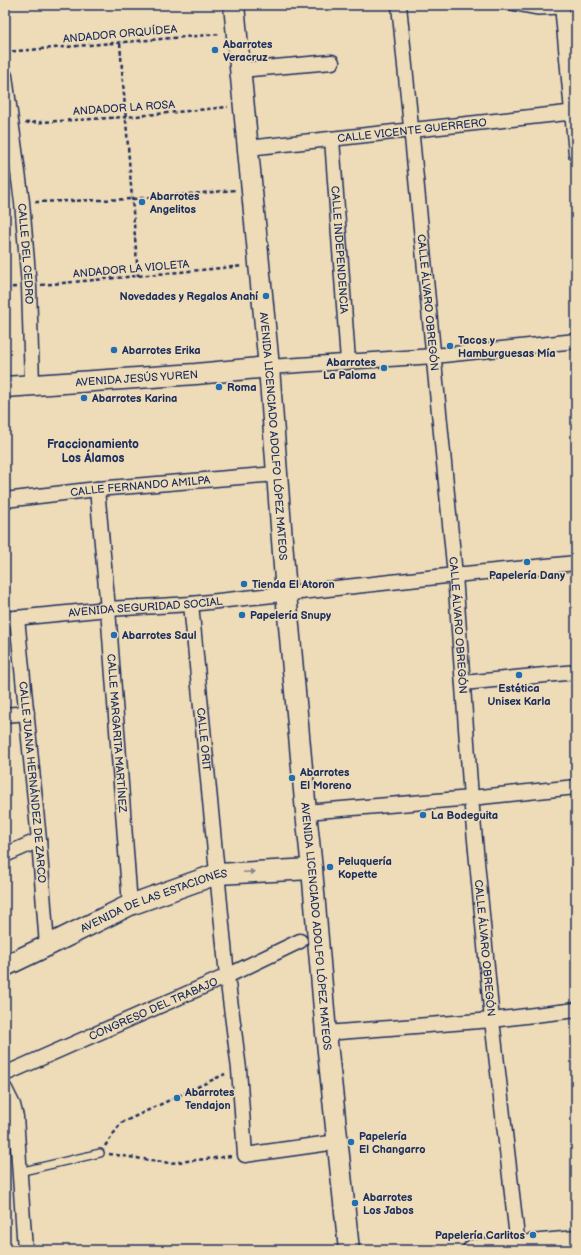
<svg xmlns="http://www.w3.org/2000/svg" width="581" height="1255" viewBox="0 0 581 1255" font-family="'Balsamiq Sans',sans-serif">
<style>
.lines{fill:none;stroke-linecap:round;stroke-linejoin:round}
.lane-casing{stroke:#1b2f5e;stroke-width:10}
.street-casing{stroke:#1b2f5e;stroke-width:17}
.secondary-casing{stroke:#1b2f5e;stroke-width:23}
.path{stroke:#1b2f5e;stroke-width:2.5;stroke-dasharray:4 3;stroke-linecap:butt}
.lane{stroke:#eedbb8;stroke-width:7}
.street{stroke:#eedbb8;stroke-width:14}
.secondary{stroke:#eedbb8;stroke-width:20}
.oneway{fill:#84858b}
.poi-dot{fill:#1f6fb2;stroke:#eedbb8;stroke-width:1.5}
.labels{text-anchor:middle;dominant-baseline:central;stroke-width:3.5;stroke-linejoin:round;paint-order:stroke}
.street-label{font-size:11px;fill:#1b2f5e;stroke:#eedbb8}
.poi-label{font-size:11px;font-weight:bold;fill:#1b2f5e;stroke:#eedbb8;text-anchor:start}
.neighbourhood-label{font-size:12px;font-weight:bold;fill:#1b2f5e;stroke:#eedbb8}
</style>
<rect width="100%" height="100%" fill="#eedbb8"/>
<filter id="ink" filterUnits="userSpaceOnUse"><feTurbulence type="fractalNoise" baseFrequency=".025" numOctaves="2"/><feDisplacementMap in="SourceGraphic" scale="8" xChannelSelector="R" yChannelSelector="G"/><feConvolveMatrix kernelMatrix="1 2 1 2 8 2 1 2 1" color-interpolation-filters="sRGB"/></filter>
<g filter="url(#ink)">
<g class="lines">
<g class="lane-casing">
<g id="lane">
<path d="M506,5L538,11L563,10"/>
<path d="M19,1172L100,1153"/>
</g>
</g>
<g class="street-casing">
<g id="street">
<path id="s1" d="M399,5L455,575L471,798L492,1020L518,1246"/>
<path d="M562,5L576,154"/>
<path d="M240,70L332,62"/>
<path id="s2" d="M5,76L22,202L29,286L32,384"/>
<path id="s3" d="M332,139L348,361"/>
<path id="s4" d="M248,148L576,112"/>
<path d="M269,367L434,356L576,341"/>
<path id="s5" d="M97,489L108,609L130,905"/>
<path id="s6" d="M5,500L97,489L276,474"/>
<path id="s7" d="M191,604L227,976L239,1069L245,1155L337,1142"/>
<path id="s8" d="M17,618L39,840L47,946"/>
<path id="s9" d="M5,619L108,609L191,604L455,575L576,563"/>
<path d="M463,683L576,672"/>
<path d="M5,715L27,713"/>
<path d="M306,812L471,798L576,787"/>
<path d="M5,855L39,840"/>
<path d="M326,1033L492,1020L576,1010"/>
<path id="s10" d="M5,1074L227,976L300,941"/>
<path d="M5,1089L13,1105L16,1117L25,1250"/>
</g>
</g>
<g class="secondary-casing">
<g id="secondary">
<path id="s11" d="M234,5L269,367L286,593L306,812L312,869L326,1033L349,1250"/>
<path id="s12" d="M5,387L196,374L269,367"/>
<path id="s13" d="M5,966L47,946L130,905L217,874L312,869"/>
<path d="M473,1250L576,1241"/>
</g>
</g>
<g class="path">
<path d="M120,43L138,276"/>
<path d="M5,52L220,34"/>
<path d="M25,123L126,117L228,107"/>
<path d="M35,202L132,199L236,190"/>
<path d="M41,285L243,266"/>
<path d="M5,288L16,287"/>
<path d="M105,1146L121,1123L225,1074"/>
<path d="M109,1154L170,1163L232,1156"/>
</g>
<use href="#lane" class="lane"/>
<use href="#street" class="street"/>
<use href="#secondary" class="secondary"/>
</g>
<defs><path id="oneway-solid" d="M-6-.8H1V-3.2L6.5 0L1 3.2V.8H-6Z"/></defs>
<use class="oneway" href="#oneway-solid" transform="translate(249 872) rotate(-3)"/>
</g>
<g class="poi-dot">
<circle cx="215" cy="50" r="4"/>
<circle cx="142" cy="202" r="4"/>
<circle cx="266" cy="296" r="4"/>
<circle cx="450" cy="346" r="4"/>
<circle cx="114" cy="350" r="4"/>
<circle cx="384" cy="368" r="4"/>
<circle cx="219" cy="387" r="4"/>
<circle cx="84" cy="398" r="4"/>
<circle cx="527" cy="562" r="4"/>
<circle cx="244" cy="584" r="4"/>
<circle cx="242" cy="615" r="4"/>
<circle cx="114" cy="635" r="4"/>
<circle cx="519" cy="675" r="4"/>
<circle cx="292" cy="778" r="4"/>
<circle cx="423" cy="815" r="4"/>
<circle cx="330" cy="867" r="4"/>
<circle cx="177" cy="1098" r="4"/>
<circle cx="351" cy="1142" r="4"/>
<circle cx="355" cy="1203" r="4"/>
<circle cx="533" cy="1235" r="4"/>
</g>
<g class="labels">
<g class="street-label">
<text transform="translate(120 34) rotate(-5)">ANDADOR ORQUÍDEA</text>
<text transform="translate(124 108) rotate(-4)">ANDADOR LA ROSA</text>
<text stroke="none"><textPath href="#s4" startOffset="165">CALLE VICENTE GUERRERO</textPath></text>
<text stroke="none"><textPath href="#s3" startOffset="111">CALLE INDEPENDENCIA</textPath></text>
<text stroke="none"><textPath href="#s2" startOffset="179">CALLE DEL CEDRO</textPath></text>
<text transform="translate(131 269) rotate(-5)">ANDADOR LA VIOLETA</text>
<text stroke="none"><textPath href="#s1" startOffset="299">CALLE ÁLVARO OBREGÓN</textPath></text>
<text stroke="none"><textPath href="#s12" startOffset="132">AVENIDA JESÚS YUREN</textPath></text>
<text stroke="none"><textPath href="#s11" startOffset="433">AVENIDA LICENCIADO ADOLFO LÓPEZ MATEOS</textPath></text>
<text stroke="none"><textPath href="#s6" startOffset="136">CALLE FERNANDO AMILPA</textPath></text>
<text stroke="none"><textPath href="#s9" startOffset="141">AVENIDA SEGURIDAD SOCIAL</textPath></text>
<text stroke="none"><textPath href="#s1" startOffset="623">CALLE ÁLVARO OBREGÓN</textPath></text>
<text stroke="none"><textPath href="#s5" startOffset="245">CALLE MARGARITA MARTÍNEZ</textPath></text>
<text stroke="none"><textPath href="#s7" startOffset="136">CALLE ORIT</textPath></text>
<text stroke="none"><textPath href="#s8" startOffset="165">CALLE JUANA HERNÁNDEZ DE ZARCO</textPath></text>
<text stroke="none"><textPath href="#s13" startOffset="163">AVENIDA DE LAS ESTACIONES</textPath></text>
<text stroke="none"><textPath href="#s11" startOffset="925">AVENIDA LICENCIADO ADOLFO LÓPEZ MATEOS</textPath></text>
<text stroke="none"><textPath href="#s1" startOffset="947">CALLE ÁLVARO OBREGÓN</textPath></text>
<text stroke="none"><textPath href="#s10" startOffset="162">CONGRESO DEL TRABAJO</textPath></text>
</g>
<g class="poi-label">
<text x="223" y="44">Abarrotes<tspan x="223" dy="13">Veracruz</tspan></text>
<text x="150" y="196">Abarrotes<tspan x="150" dy="13">Angelitos</tspan></text>
<text x="258" y="296" text-anchor="end">Novedades y Regalos Anahí</text>
<text x="458" y="340">Tacos y<tspan x="458" dy="13">Hamburguesas Mía</tspan></text>
<text x="122" y="350">Abarrotes Erika</text>
<text x="376" y="362" text-anchor="end">Abarrotes<tspan x="376" dy="13">La Paloma</tspan></text>
<text x="227" y="387">Roma</text>
<text x="92" y="398">Abarrotes Karina</text>
<text x="527" y="575" text-anchor="middle">Papelería Dany</text>
<text x="252" y="584">Tienda El Atoron</text>
<text x="250" y="615">Papelería Snupy</text>
<text x="122" y="635">Abarrotes Saul</text>
<text x="519" y="688" text-anchor="middle">Estética<tspan x="519" dy="13">Unisex Karla</tspan></text>
<text x="300" y="772">Abarrotes<tspan x="300" dy="13">El Moreno</tspan></text>
<text x="431" y="815">La Bodeguita</text>
<text x="338" y="861">Peluquería<tspan x="338" dy="13">Kopette</tspan></text>
<text x="185" y="1092">Abarrotes<tspan x="185" dy="13">Tendajon</tspan></text>
<text x="359" y="1136">Papelería<tspan x="359" dy="13">El Changarro</tspan></text>
<text x="363" y="1197">Abarrotes<tspan x="363" dy="13">Los Jabos</tspan></text>
<text x="525" y="1235" text-anchor="end">Papelería Carlitos</text>
</g>
<g class="neighbourhood-label">
<text x="93" y="444">Fraccionamiento<tspan x="93" dy="14">Los Álamos</tspan></text>
</g>
</g>
<rect width="581" height="1255" fill="none" stroke="#eedbb8" stroke-width="20"/>
<rect x="10" y="10" width="561" height="1235" fill="none" stroke="#1b2f5e" stroke-width="1.5" filter="url(#ink)"/>
</svg>
